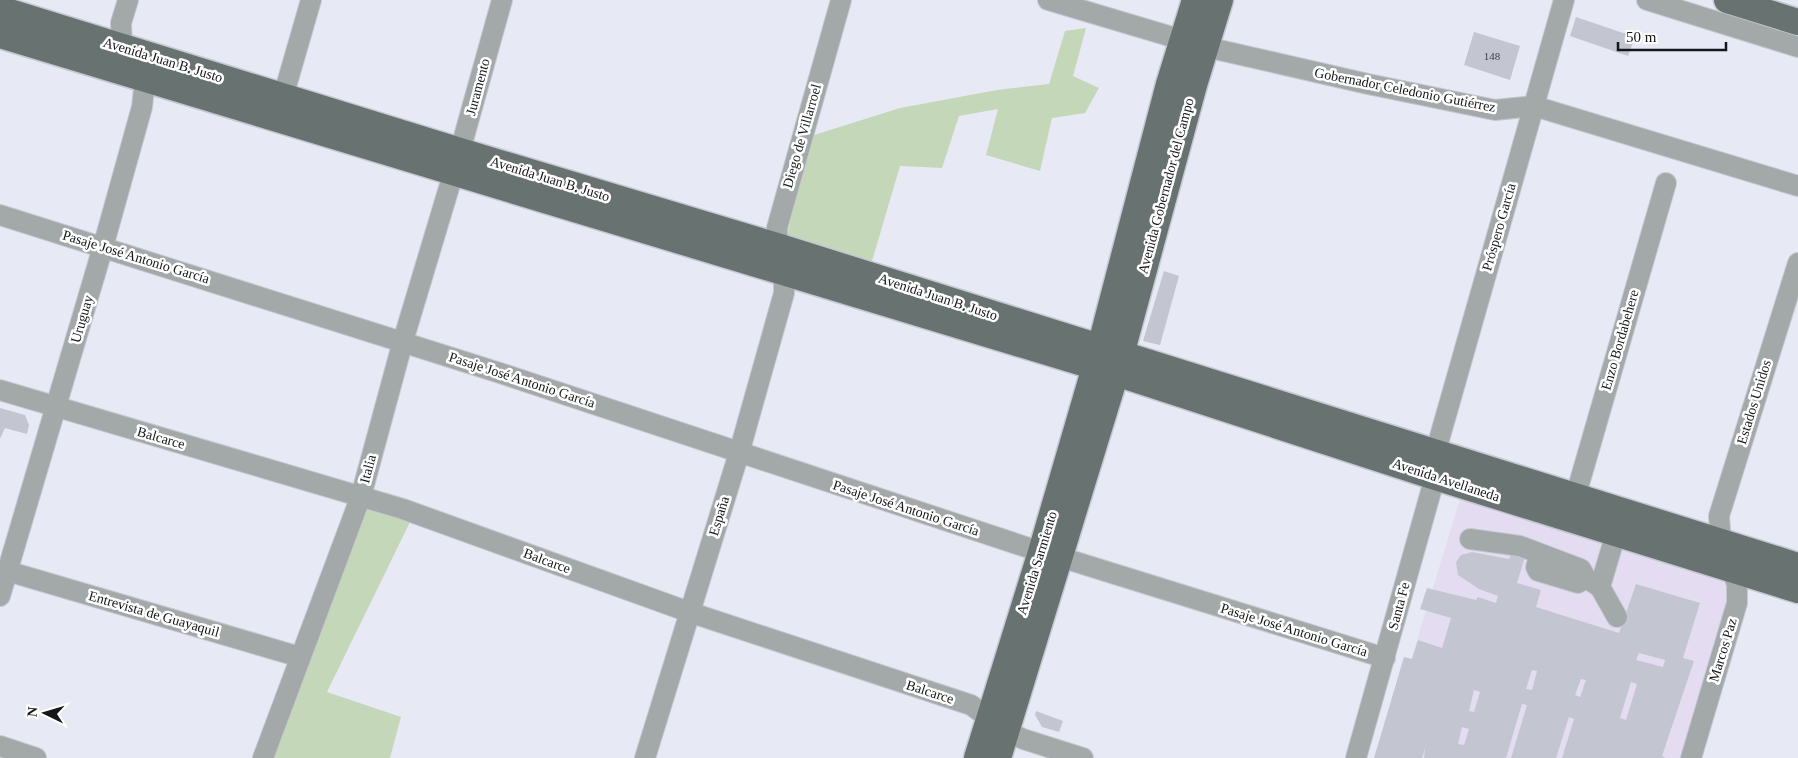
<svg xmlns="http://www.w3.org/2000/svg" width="1798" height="758" viewBox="0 0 1798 758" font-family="Georgia,serif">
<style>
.medical{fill:#e4ddf2}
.green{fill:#c4d8b9}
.building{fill:#c3c6d0;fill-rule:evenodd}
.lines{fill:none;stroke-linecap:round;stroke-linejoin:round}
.minor-casing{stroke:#c5c8d1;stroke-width:22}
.major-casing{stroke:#c5c8d1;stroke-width:29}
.minor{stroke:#a3a9a8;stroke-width:20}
.major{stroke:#687271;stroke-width:26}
.labels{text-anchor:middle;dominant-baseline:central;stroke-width:5;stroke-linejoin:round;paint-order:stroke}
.number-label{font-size:11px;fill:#404247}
.street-label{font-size:14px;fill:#151619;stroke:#fff}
</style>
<rect width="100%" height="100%" fill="#e7eaf4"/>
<path class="medical" d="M1460,499L1733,583L1680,758H1381Z"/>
<g class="green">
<path d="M1086,28L1073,76L1099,88L1085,113L1052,118L1040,171L986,155L998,109L959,116L942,168L900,166L870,268L785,243L811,136L900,108L997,90L1049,84L1065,31Z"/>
<path d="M367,505L410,522L327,692L401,717L390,758H265Z"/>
</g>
<g class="building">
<path d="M1576,17L1635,37L1628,56L1570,36Z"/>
<path d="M1474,32L1520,46L1510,80L1464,65Z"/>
<path d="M1164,271L1179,276L1160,345L1143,341Z"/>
<path d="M0,408L25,415L29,425L27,434L5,428L0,439Z"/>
<path d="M1513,549L1526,553L1517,583L1541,590L1536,607L1619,633L1636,584L1700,603L1683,658L1694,661L1662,756L1666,758H1562L1574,719L1569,717L1556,758H1511L1527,705L1522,704L1506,758H1424L1425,748L1422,758H1374L1404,657L1412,659L1418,640L1442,648L1451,618L1420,609L1427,588L1476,600L1478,597L1496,603L1498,596L1479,589L1458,575L1456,562L1461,555L1472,552L1509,559ZM1639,653L1665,660L1663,667L1636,660ZM1532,670L1537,671L1532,690L1526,689ZM1581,679L1586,680L1580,697L1575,695ZM1631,682L1637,684L1626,720L1620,718ZM1474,690L1480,692L1474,712L1469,711ZM1462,727L1469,729L1464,745L1458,744Z"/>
<path d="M1036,711L1063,721L1059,732L1042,727L1035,715Z"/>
</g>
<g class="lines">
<g class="minor-casing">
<g id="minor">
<path d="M1048,0L1206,47L1368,84L1495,110L1534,106L1798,186"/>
<path d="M1647,0L1798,47"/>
<path d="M283,97L311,0"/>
<path d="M0,215L500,373L1041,552"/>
<path d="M0,390L403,509L689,612L971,705L1006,731L1023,739L1083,758"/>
<path d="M1575,498L1666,183"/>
<path d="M1616,533L1600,587L1617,617"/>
<path d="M1470,539L1520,546L1581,569L1586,578L1600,587"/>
<path d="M1540,555L1536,567L1538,571L1578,583L1586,578"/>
<path d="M1060,557L1385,658"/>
<path d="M7,571L300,657"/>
<path d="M0,596L103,247L142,107L145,79L122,47L121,23L128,0"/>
<path d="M0,746L36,758"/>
<path d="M263,758L361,496L403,341L460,151L502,0"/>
<path d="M645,758L739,453L784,293C785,268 777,252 777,228L841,0"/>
<path d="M1356,758L1435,477V454L1564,0"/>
<path d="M1691,758L1737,603V584L1721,542L1719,516L1798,263"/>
</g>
</g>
<g class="major-casing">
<g id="major">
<path d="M1727,0L1798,22"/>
<path d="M0,9L460,151L777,246L1798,566"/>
<path d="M0,35L1116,373L1435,477L1798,590"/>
<path d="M977,758L1041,552L1095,367L1169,84L1195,0"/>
<path d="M998,758L1116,373L1194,85L1220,0"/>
</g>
</g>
<use href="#minor" class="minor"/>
<use href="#major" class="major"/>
</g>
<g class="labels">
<g class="number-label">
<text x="1492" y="56">148</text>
</g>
<g class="street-label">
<text transform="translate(163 60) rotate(17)">Avenida Juan B. Justo</text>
<text transform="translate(478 87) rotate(-75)">Juramento</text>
<text transform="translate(1405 90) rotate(11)">Gobernador Celedonio Gutiérrez</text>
<text transform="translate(802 136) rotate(-74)">Diego de Villarroel</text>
<text transform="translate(550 179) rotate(17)">Avenida Juan B. Justo</text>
<text transform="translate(1166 186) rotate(-75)">Avenida Gobernador del Campo</text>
<text transform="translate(1499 227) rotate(-74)">Próspero García</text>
<text transform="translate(136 257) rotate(17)">Pasaje José Antonio García</text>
<text transform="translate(938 297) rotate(18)">Avenida Juan B. Justo</text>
<text transform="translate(82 319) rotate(-74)">Uruguay</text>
<text transform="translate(1620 340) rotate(-74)">Enzo Bordabehere</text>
<text transform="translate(522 380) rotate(18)">Pasaje José Antonio García</text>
<text transform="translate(1754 402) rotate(-73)">Estados Unidos</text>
<text transform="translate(161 438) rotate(16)">Balcarce</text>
<text transform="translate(368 469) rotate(-75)">Italia</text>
<text transform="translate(1446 480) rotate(18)">Avenida Avellaneda</text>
<text transform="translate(906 508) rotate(18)">Pasaje José Antonio García</text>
<text transform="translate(719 516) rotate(-73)">España</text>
<text transform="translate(547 561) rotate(20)">Balcarce</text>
<text transform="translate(1037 563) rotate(-73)">Avenida Sarmiento</text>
<text transform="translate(1399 606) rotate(-75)">Santa Fe</text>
<text transform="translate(154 614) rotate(16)">Entrevista de Guayaquil</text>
<text transform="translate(1294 630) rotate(17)">Pasaje José Antonio García</text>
<text transform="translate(1723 650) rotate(-73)">Marcos Paz</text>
<text transform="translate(930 692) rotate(18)">Balcarce</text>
</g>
</g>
<g transform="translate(45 713) rotate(275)" stroke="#ffffff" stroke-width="4" paint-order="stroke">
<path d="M0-4L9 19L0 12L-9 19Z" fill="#151619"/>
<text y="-8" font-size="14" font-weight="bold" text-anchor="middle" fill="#151619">N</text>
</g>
<path d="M1618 42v8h108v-8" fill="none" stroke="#151619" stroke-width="2.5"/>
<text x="1626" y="42" font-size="15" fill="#151619" stroke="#ffffff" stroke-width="4" paint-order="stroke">50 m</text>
</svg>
